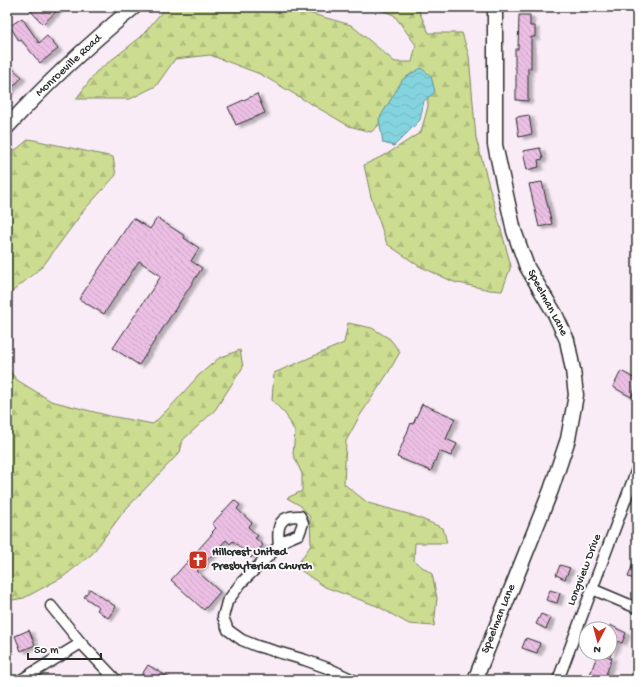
<svg xmlns="http://www.w3.org/2000/svg" width="644" height="687" viewBox="0 0 644 687" font-family="'Gochi Hand',sans-serif">
<style>
.forest{fill:url(#forest-firs);stroke:#7c845e}
.water{fill:url(#water-waves);stroke:#609097}
.building{fill:url(#building-back-hatch);stroke:#2b2b2b;filter:url(#shadow)}
.lines{fill:none;stroke-linecap:round;stroke-linejoin:round}
.street-casing{stroke:#2b2b2b;stroke-width:13}
.secondary-casing{stroke:#2b2b2b;stroke-width:17}
.street{stroke:#fff;stroke-width:10}
.secondary{stroke:#fff;stroke-width:14}
.labels{text-anchor:middle;dominant-baseline:central;stroke-width:3.5;stroke-linejoin:round;paint-order:stroke}
.street-label{font-size:12px;fill:#2b2b2b;stroke:#fff}
.poi-label{font-size:12px;font-weight:bold;fill:#2b2b2b;stroke:#fff;text-anchor:start}
</style>
<defs>
<pattern id="forest-firs" width="22" height="20" patternUnits="userSpaceOnUse"><rect width="22" height="20" fill="#ccdd91"/><path d="M5 1l3.5 6h-7zM16 11l3.5 6h-7z" fill="#afbe7d"/></pattern>
<pattern id="water-waves" width="16" height="10" patternUnits="userSpaceOnUse"><rect width="16" height="10" fill="#84d4df"/><path d="M0 5q4-4 8 0t8 0" fill="none" stroke="#72b6c0"/></pattern>
<pattern id="building-back-hatch" width="6" height="6" patternUnits="userSpaceOnUse"><rect width="6" height="6" fill="#ecbfe4"/><path d="M-1 5l2 2M0 0l6 6M5-1l2 2" fill="none" stroke="#cba4c4"/></pattern>
<filter id="shadow"><feDropShadow dx="4.5" dy="2.5" stdDeviation="1" flood-color="#0004"/></filter>
</defs>
<rect width="100%" height="100%" fill="#f9ecf7"/>
<filter id="ink" filterUnits="userSpaceOnUse"><feTurbulence type="fractalNoise" baseFrequency=".025" numOctaves="2"/><feDisplacementMap in="SourceGraphic" scale="8" xChannelSelector="R" yChannelSelector="G"/><feConvolveMatrix kernelMatrix="1 2 1 2 8 2 1 2 1" color-interpolation-filters="sRGB"/></filter>
<g filter="url(#ink)">
<g class="forest">
<path d="M166,7H277L302,11L351,25L395,62H412L416,45L394,15L373,7H417L429,33H462L469,56L476,138L511,266L502,291L490,290L454,282L419,266L387,244L371,197L364,165L387,154L421,132L428,106L427,86L402,105L371,132L349,126L260,74L210,55L175,59L156,86L130,99H76L96,72L141,37Z"/>
<path d="M29,139L113,157L116,175L85,209L43,266L7,296V157Z"/>
<path d="M348,323L372,328L390,339L400,352L388,373L359,417L346,441L344,484L368,503L412,515L443,528L447,543H415L414,561L432,574L437,598L434,626L409,624L377,606L325,587L296,567L311,545L310,517L301,506L287,498L302,491V474L293,454L295,432L286,415L272,400L274,373L344,343Z"/>
<path d="M240,350L243,367L215,410L183,440L180,452L124,511L92,554L63,577L24,598L7,601V368L17,380L51,401L110,416L153,424L174,403L199,375L219,358Z"/>
</g>
<path class="water" d="M421,68L431,76L435,92L424,101L420,120L394,146L383,143L379,119L403,79Z"/>
<g class="building">
<path d="M27,7H61L43,24Z"/>
<path d="M519,15H530V26H535V37H531V68H528V101L516,100V68H515V49H518Z"/>
<path d="M22,18L39,43L47,36L58,49L40,63L21,40L19,41L10,26Z"/>
<path d="M7,64L22,77L7,94Z"/>
<path d="M257,94L265,113L236,125L228,107Z"/>
<path d="M529,115L532,134L519,137L516,117Z"/>
<path d="M540,148L543,159L538,160L539,167L527,170L523,151Z"/>
<path d="M542,182L552,224L539,227L529,184Z"/>
<path d="M133,218L150,229L157,218L185,236L184,238L199,248L191,261L202,268L139,365L113,348L161,276L139,261L104,314L79,299Z"/>
<path d="M621,371L637,380V385L631,397L613,387Z"/>
<path d="M422,404L455,418L446,439L457,444L451,456L439,451L431,471L397,457L411,423L413,424Z"/>
<path d="M234,500L240,505L237,509L252,523L248,527L258,536L255,538L263,545L251,558L233,541L230,544L226,540L197,571L220,592L204,610L171,580L213,533L212,532L216,528L212,524Z"/>
<path d="M636,556H637V580L628,577Z"/>
<path d="M560,565L570,568L565,579L556,575Z"/>
<path d="M90,589L116,607L108,618L97,610L99,607L84,597Z"/>
<path d="M550,590L560,593L557,603L546,600Z"/>
<path d="M541,614L551,618L546,629L536,624Z"/>
<path d="M610,625L626,633L622,643L618,641L610,656Z"/>
<path d="M29,630L35,645L21,651L15,636Z"/>
<path d="M526,638L540,643L537,653L522,648Z"/>
<path d="M598,653L612,658L604,680H588Z"/>
<path d="M148,665L173,680H147L141,676Z"/>
</g>
<g class="lines">
<g class="street-casing">
<g id="street">
<path d="M279,546C277,529 277,515 300,516L303,523L299,534L285,540L241,583L227,602L223,617L228,630L242,640L257,646L305,660L330,669L353,680"/>
<path d="M592,589L637,608"/>
<path d="M51,606L81,643L116,680"/>
<path d="M21,680L81,643"/>
<path d="M558,680L637,469"/>
</g>
</g>
<g class="secondary-casing">
<g id="secondary">
<path d="M7,127C46,84 89,44 134,7"/>
<path d="M475,680L551,490L568,439L576,395L573,370L567,340L555,314L527,267L514,231L495,145V7"/>
</g>
</g>
<use href="#street" class="street"/>
<use href="#secondary" class="secondary"/>
</g>
</g>
<defs>
<g id="church-square" transform="scale(1)"><rect x="-9" y="-9" width="18" height="18" rx="4" fill="#c8321e" stroke="#fff"/><path d="M-1.2-6h2.4v3.5h3.3v2.4h-3.3V6h-2.4V-.1h-3.3v-2.4h3.3Z" fill="#fff"/></g>
</defs>
<g fill-rule="evenodd">
<use href="#church-square" x="198" y="560"/>
</g>
<g class="labels">
<g class="street-label">
<text transform="translate(69 66) rotate(-43)">Monroeville Road</text>
<text transform="translate(547 303) rotate(62)">Speelman Lane</text>
<text transform="translate(585 570) rotate(-69)">Longview Drive</text>
<text transform="translate(499 619) rotate(-68)">Speelman Lane</text>
</g>
<g class="poi-label">
<text x="212" y="553">Hillcrest United<tspan x="212" dy="14">Presbyterian Church</tspan></text>
</g>
</g>
<rect width="644" height="687" fill="none" stroke="#fff" stroke-width="24"/>
<rect x="12" y="12" width="620" height="663" fill="none" stroke="#2b2b2b" stroke-width="1.5" filter="url(#ink)"/>
<g transform="translate(598 641) rotate(186)"><circle r="19" fill="#ffffff" stroke="#aaaaaa"/>
<path d="M0-3L7 15L0 10L-7 15Z" fill="#c8321e"/>
<text y="-6" font-size="11" font-weight="bold" text-anchor="middle" fill="#2b2b2b">N</text>
</g>
<path d="M28 653v6h73v-6" fill="none" stroke="#2b2b2b" stroke-width="2"/>
<text x="34" y="653" font-size="12" fill="#2b2b2b" stroke="#ffffff" stroke-width="3" paint-order="stroke">50 m</text>
</svg>
